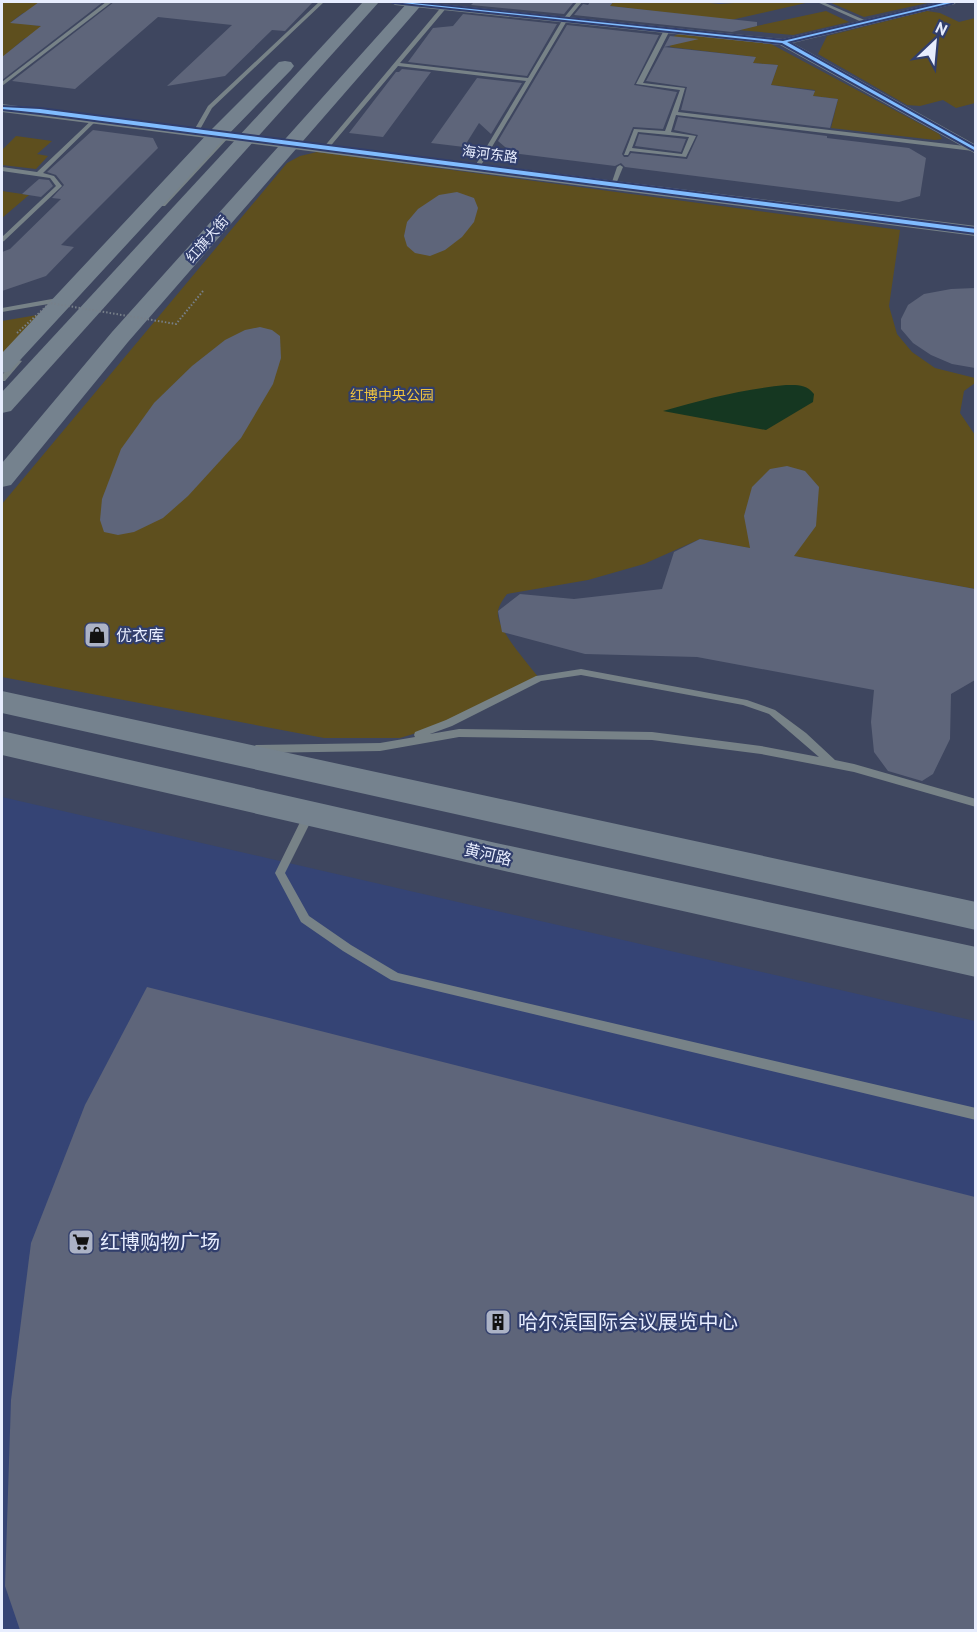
<svg xmlns="http://www.w3.org/2000/svg" width="977" height="1632" viewBox="0 0 977 1632" font-family="'PT Sans','Noto Sans SC',sans-serif">
<style>
.built{fill:#354475}
.green{fill:#5e4f1e}
.water{fill:#153721}
.building{fill:#5e657a}
.lines{fill:none;stroke-linecap:round;stroke-linejoin:round}
.service{fill:#778287;fill-rule:evenodd}
.minor{fill:#778287;fill-rule:evenodd}
.tertiary{fill:#778287;fill-rule:evenodd}
.primary{fill:#75828e;fill-rule:evenodd}
.path-bridge{stroke:#78808a;stroke-width:2;stroke-dasharray:1.5 2;stroke-linecap:butt}
.cycleway-casing{stroke:#313e6c;stroke-width:4}
.cycleway{fill:#80bcff;fill-rule:evenodd}
.labels{text-anchor:middle;dominant-baseline:central;stroke-width:4.5;stroke-linejoin:round;paint-order:stroke}
.far-street-label{font-size:14px;fill:#e7edfe;stroke:#313e6c}
.far-park-label{font-size:14px;fill:#edc23f;stroke:#313e6c}
.poi-label{font-size:16px;fill:#e7edfe;stroke:#313e6c;text-anchor:start}
.street-label{font-size:16px;fill:#e7edfe;stroke:#313e6c}
.near-poi-label{font-size:20px;fill:#e7edfe;stroke:#313e6c;text-anchor:start}
</style>
<rect width="100%" height="100%" fill="#3e465f"/>
<path class="built" d="M2,797L975,1021V1630H2Z"/>
<g class="green">
<path d="M2,2L96,3L74,19L23,13L11,22L62,29L49,41L25,38L11,50L34,53L15,66L2,64Z"/>
<path d="M613,2H699L720,4L748,2H810L731,20L610,6Z"/>
<path d="M829,2H932L864,17Z"/>
<path d="M826,11L849,22L793,35L738,30Z"/>
<path d="M927,11L940,13L959,22L975,18V103L956,108L943,100L920,106L907,105L818,54L827,36Z"/>
<path d="M679,34L771,44L939,134L942,139L935,140L831,128L838,99L813,96L815,90L771,85L778,65L753,63L755,57L670,47L674,36Z"/>
<path d="M16,136L52,141L37,154L48,156L36,169L2,165V150Z"/>
<path d="M317,152L900,230L889,306L897,334L912,352L935,368L975,378V383L964,391L960,413L975,435V589L700,539L644,564L588,580L507,594C504,598 499,605 498,611C495,628 528,663 539,678L449,723L400,738H324L2,677V504L287,163L300,156Z"/>
<path d="M2,191L29,195L2,218Z"/>
<path d="M55,312L2,367V321Z"/>
</g>
<path class="water" d="M786,385C798,385 806,384 814,394L813,402L766,430L663,411C704,399 744,389 786,385Z"/>
<g class="building">
<path d="M39,2H103L2,80V57L41,26L10,23Z"/>
<path d="M114,2H313L285,31L272,30L225,76L167,86L232,25L158,17L75,89L12,81Z"/>
<path d="M474,2H555L573,3L564,14L471,5Z"/>
<path d="M590,2H613L610,6L757,22V26L732,32L574,15L583,4L588,5Z"/>
<path d="M463,14L557,24L527,76L408,62L433,28L453,26Z"/>
<path d="M567,25L659,35L634,85L677,92L663,129L633,127L622,154L624,157H628L631,153L687,159L698,135L674,130L678,117L827,136V138L909,148L926,158L920,196L899,202L625,167L621,163L615,166L512,153L498,141Z"/>
<path d="M670,36L699,39L664,47L756,57L753,63L778,65L771,85L815,91L813,96L838,99L830,128L681,110L687,87L646,81Z"/>
<path d="M402,69L431,72L383,137L349,133L396,72H399Z"/>
<path d="M477,78L522,83L491,134L479,123L464,147L431,143Z"/>
<path d="M93,130L153,138L158,148L61,245L74,247L46,276L2,291V252L10,249L61,199L52,198L64,185L56,175L47,172Z"/>
<path d="M639,134L686,139L681,152L635,146Z"/>
<path d="M39,179L49,180L53,186L41,197L22,194Z"/>
<path d="M457,192L474,198L478,208L474,222L462,237L445,250L430,256L415,253L407,246L404,236L407,222L418,209L439,195Z"/>
<path d="M975,288V368L952,364L931,355L913,343L901,329V319L908,305L924,294L951,289Z"/>
<path d="M260,327L272,330L280,336L281,358L273,384L241,438L188,496L163,518L134,532L118,535L104,532L100,520L102,499L121,449L154,403L192,366L225,340L245,330Z"/>
<path d="M787,466L805,471L819,487L816,526L794,556L975,589V680L951,694L950,739L933,774L922,781L888,771L874,752L871,722L874,690L697,657L585,654L502,632L498,611L520,594L574,599L662,589L674,552L700,539L750,548L744,516L752,487L770,469Z"/>
<path d="M147,987L975,1197V1630H20L5,1586L11,1400L31,1243L85,1105Z"/>
</g>
<g class="lines">
<g class="service">
<path d="M106,2H112L2,86V82Z"/>
<path d="M319,2H324L212,108L198,133H194L193,132L208,106Z"/>
<path d="M577,2H582L568,19L480,167L475,166L526,81L398,66L328,149L323,148L443,5L448,6L400,63L528,78L563,19Z"/>
<path d="M817,2H823L869,22L864,23Z"/>
<path d="M667,28L670,30L643,83L685,88L678,112L973,147L976,150L973,151L676,115L671,132L696,136L686,157L630,151L628,155H624L634,129L665,131L680,90L636,84L664,30ZM638,132L689,137L682,154L632,148Z"/>
<path d="M96,116L99,118L98,119L43,173L54,176L62,186L61,187L4,241L2,242V237L56,186L50,178L2,171V167L37,172Z"/>
<path d="M225,135L230,136L165,206H161V204Z"/>
<path d="M620,165L623,167L616,184L611,185L617,167Z"/>
<path d="M63,297L67,299L66,301L2,312V308Z"/>
<path d="M15,359L22,361L5,381H2V375Z"/>
<path d="M581,669L747,700L775,710L806,733L835,760L854,764L976,799V807L854,772L761,754L652,740L459,737L380,751L256,753L251,749L256,745L380,743L415,737L414,735L415,732L446,720L536,676ZM581,675L743,705L769,714L819,757L761,746L652,732L459,729L430,734L452,726L541,681Z"/>
<path d="M310,809L314,810L315,813L285,873L309,916L351,945L398,973L976,1108V1120L391,980L343,951L301,922L275,873L306,810Z"/>
</g>
<path class="minor" d="M390,2H420L783,39L940,2H956L955,4L793,43L976,145V154L780,45L395,5Z"/>
<path class="tertiary" d="M2,104L976,226V236L2,112Z"/>
<g class="primary">
<path d="M363,2H379L11,411L2,413V392Z"/>
<path d="M408,2H424L128,342L11,485L2,487V463L112,332Z"/>
<path d="M285,61L291,62L294,66L291,70L223,140L10,371L2,373V353L209,132L279,62Z"/>
<path d="M2,691L976,902V930L2,713Z"/>
<path d="M2,731L496,843L976,947V977L496,869L2,755Z"/>
</g>
<path class="path-bridge" d="M17,333L50,303L176,324L203,291"/>
<g class="cycleway-casing">
<g id="cycleway">
<path d="M393,2H403L783,41L948,2H953L951,3L787,42L976,148V151L782,43Z"/>
<path d="M2,107L40,109L976,229V233L40,113L2,109Z"/>
</g>
</g>
<use href="#cycleway" class="cycleway"/>
</g>
<defs>
<g id="shop-square" transform="scale(1.35)"><rect x="-9" y="-9" width="18" height="18" rx="4" fill="#acb3c6" stroke="#313e6c"/><path d="M-5-2.5h2.3a2.7 3.5 0 0 1 5.4 0H5L5.5 6h-11ZM-1.5-2.5h3a1.5 2.3 0 0 0-3 0Z" fill="#111"/></g>
<g id="supermarket-square" transform="scale(1.35)"><rect x="-9" y="-9" width="18" height="18" rx="4" fill="#acb3c6" stroke="#313e6c"/><path d="M-6-5.5h2.5l.6 2H6L4.5 2H-2.5L-4.4-4H-6ZM-1.5 3.2a1.3 1.3 0 1 0 .1 0ZM3 3.2a1.3 1.3 0 1 0 .1 0Z" fill="#111"/></g>
<g id="building-square" transform="scale(1.35)"><rect x="-9" y="-9" width="18" height="18" rx="4" fill="#acb3c6" stroke="#313e6c"/><path d="M-4-6H4V6H1V3H-1V6H-4ZM-2.5-4.3h1.7v1.8h-1.7ZM.8-4.3h1.7v1.8H.8ZM-2.5-1h1.7V.8h-1.7ZM.8-1h1.7V.8H.8Z" fill="#111"/></g>
</defs>
<g fill-rule="evenodd">
<use href="#shop-square" x="97" y="635"/>
<use href="#supermarket-square" x="81" y="1242"/>
<use href="#building-square" x="498" y="1322"/>
</g>
<g class="labels">
<g class="far-street-label">
<text transform="translate(490 154) rotate(7)">海河东路</text>
<text transform="translate(207 239) rotate(-49)">红旗大街</text>
</g>
<g class="far-park-label">
<text x="392" y="395">红博中央公园</text>
</g>
<g class="poi-label">
<text x="116" y="635">优衣库</text>
</g>
<g class="street-label">
<text transform="translate(488 854) rotate(13)">黄河路</text>
</g>
<g class="near-poi-label">
<text x="100" y="1242">红博购物广场</text>
<text x="518" y="1322">哈尔滨国际会议展览中心</text>
</g>
</g>
<rect width="977" height="1632" fill="none" stroke="#e7edfe" stroke-width="6"/>
<g transform="translate(935 42) rotate(26)" stroke="#313e6c" stroke-width="4.5" paint-order="stroke">
<path d="M0-4.5L10 22L0 15L-10 22Z" fill="#e7edfe"/>
<text y="-9" font-size="16" font-weight="bold" text-anchor="middle" fill="#e7edfe">N</text>
</g>
</svg>
